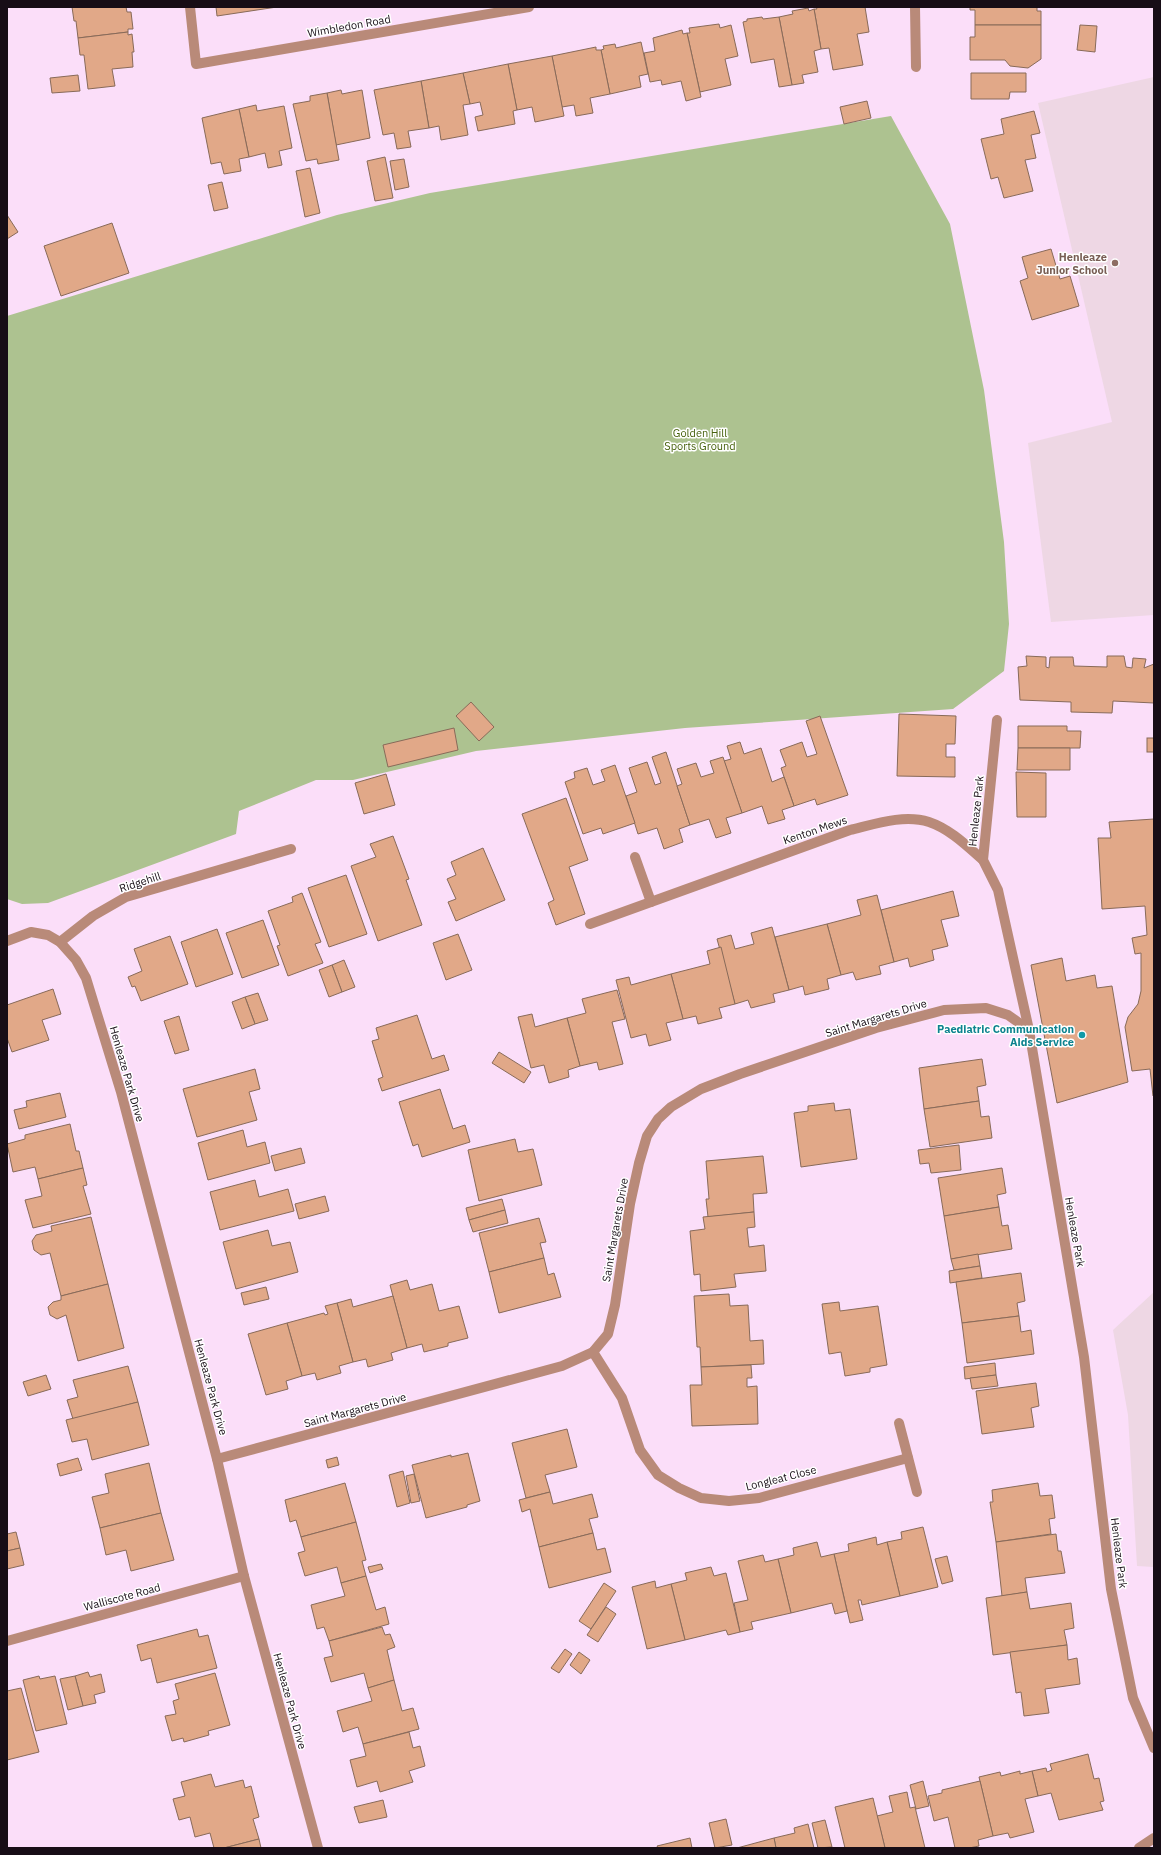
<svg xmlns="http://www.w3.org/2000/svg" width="1161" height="1855" viewBox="0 0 1161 1855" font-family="'IBM Plex Sans',sans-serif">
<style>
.education{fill:#eed7e4}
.green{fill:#adc290}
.building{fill:#e1a888;stroke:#886a59}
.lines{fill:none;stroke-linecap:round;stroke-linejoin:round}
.minor{stroke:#b98a79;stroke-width:10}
.education-dot{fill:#8d6e63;stroke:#fff;stroke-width:1.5}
.culture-dot{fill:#0f9aa8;stroke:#fff;stroke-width:1.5}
.labels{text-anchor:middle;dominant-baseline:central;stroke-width:3;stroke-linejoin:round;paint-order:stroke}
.street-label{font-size:11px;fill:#170d16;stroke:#fff}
.education-label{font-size:11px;font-weight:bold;fill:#785e54;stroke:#fff;text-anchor:end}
.park-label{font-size:11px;fill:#46610c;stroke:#fff}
.culture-label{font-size:11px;font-weight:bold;fill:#0d838f;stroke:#fff;text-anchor:end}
</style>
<rect width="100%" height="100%" fill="#fbdef9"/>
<g class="education">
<path d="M1154,77V615L1051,622L1028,443L1112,422L1038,103Z"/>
<path d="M1154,1292V1567L1137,1566L1128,1415L1113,1330Z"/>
</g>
<path class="green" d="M891,116L950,224L984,390L1004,542L1009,624L1004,671L953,709L685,728L476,751L353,780H316L239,811L236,834L48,903L22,904L7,899V316L337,215L430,193Z"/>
<g class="building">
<path d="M72,7H126L127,12H131L133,29H128V32L78,38L76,21H74Z"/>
<path d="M216,7H277L217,16Z"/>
<path d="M816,7H865L869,32L857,34L863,65L833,70L829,48L821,49L814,9H817Z"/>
<path d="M970,7H1037V11H1041V25H975V10H970Z"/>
<path d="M808,8L809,11L814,9L821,49L814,51L818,72L802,75L804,83L792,85L779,17L793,14L792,11Z"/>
<path d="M762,17L763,19L779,17L792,85L779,87L774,59L751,63L743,22L747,21V19Z"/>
<path d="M719,24L720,28L731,25L738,56L725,59L731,85L700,92L687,33H690L689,28Z"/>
<path d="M975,25H1041V59L1028,68L1010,66L1005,60H970V37H975Z"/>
<path d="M1080,25L1097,26L1095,52L1077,50Z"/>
<path d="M682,30L683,34L687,33L701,97L686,101L681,81L662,85L661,80L650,82L644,53L655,51L653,38Z"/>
<path d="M128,32V35L132,34L134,52H132L133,67L112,69L115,86L88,89L84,55H80L78,38Z"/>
<path d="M641,42L648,74L639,76L641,87L610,94L601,50L604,49L603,46L615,44L616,48Z"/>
<path d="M596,47V50H601L610,94L590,98L593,113L576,116L574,105L562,107L552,56Z"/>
<path d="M552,56L564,116L535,122L532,107L517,110L508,64Z"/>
<path d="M508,64L517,110L513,111L515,124L478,131L475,117L483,115L480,102L470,104L463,73Z"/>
<path d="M463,73L470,104L463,105L468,135L441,140L439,126L429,128L421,81Z"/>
<path d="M971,73H1026V92H1010L1009,99H971Z"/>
<path d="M78,75L80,91L52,93L50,78Z"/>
<path d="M421,81L429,128L408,131L411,147L397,149L394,133L383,135L374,90Z"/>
<path d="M341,90L342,94L362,90L370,138L336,145L327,93Z"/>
<path d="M327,93L339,160L318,164L317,159L306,161L293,104L310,101V96Z"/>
<path d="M867,101L871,118L844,124L840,107Z"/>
<path d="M256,105L257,111L284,106L292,148L279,151L282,165L268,168L265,153L249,157L239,109Z"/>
<path d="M239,109L249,157L239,159L241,171L224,174L221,162L211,164L202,118Z"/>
<path d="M1034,111L1040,133L1031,135L1036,158L1025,160L1033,191L1004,198L998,177L991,179L981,139L1004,134L1001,119Z"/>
<path d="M385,157L393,198L375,201L367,161Z"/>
<path d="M404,159L409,187L395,190L390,161Z"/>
<path d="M310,168L320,213L305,217L296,171Z"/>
<path d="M222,182L228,208L214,211L208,185Z"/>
<path d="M7,215L18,232L7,239Z"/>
<path d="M112,223L129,273L61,296L44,246Z"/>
<path d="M1051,249L1060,279L1070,276L1079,306L1032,320L1020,281L1028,278L1022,257Z"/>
<path d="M1026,656L1046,657V667L1049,668L1050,657H1073L1074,666L1107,667V656H1124L1126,667L1132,668L1133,658L1146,659L1144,668L1154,664V703L1113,701L1112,713L1071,712V702L1020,700L1018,667L1027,666Z"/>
<path d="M471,702L494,727L479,741L456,716Z"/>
<path d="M899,714L956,716L955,744H946V757H955V777L897,776Z"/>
<path d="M820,716L848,795L817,805L815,799L794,806L781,768L786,766L780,750L802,742L807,757L817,754L806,721Z"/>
<path d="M1018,726H1067V731H1081L1080,748H1018Z"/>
<path d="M454,728L458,750L388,767L383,745Z"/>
<rect x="1147" y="738" width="7" height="14"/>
<path d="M740,742L744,754L761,748L772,782L784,777L794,806L782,810L785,819L768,824L762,806L742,813L724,761L731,759L727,746Z"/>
<path d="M1018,748H1070V770H1017Z"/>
<path d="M666,752L690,825L679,829L683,842L664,849L657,828L638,834L626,796L637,792L629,768L647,762L655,785L661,783L652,757Z"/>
<path d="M723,757L742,813L726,818L731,833L716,838L709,819L690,825L677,786L682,784L677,769L696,763L701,777L714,773L710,761Z"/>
<path d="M615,765L635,823L603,834L601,828L583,834L565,782L575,778L574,772L587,768L593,785L605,781L601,770Z"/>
<path d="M1016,772L1046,773V817H1017Z"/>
<path d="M386,774L395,805L364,814L355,783Z"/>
<path d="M566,798L588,860L569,867L585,914L556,925L548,903L554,900L522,814Z"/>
<path d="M1154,819V1096H1153L1150,1069L1132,1071L1125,1027L1128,1017L1138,1004L1141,991V953L1135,954L1132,938L1147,935L1145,906L1102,909L1098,838H1111L1109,822Z"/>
<path d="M393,836L409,879L406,880L422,925L378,941L351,866L376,857L370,844Z"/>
<path d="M483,848L505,900L456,921L448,902L456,899L447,879L456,875L451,862Z"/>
<path d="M346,875L367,934L329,947L308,888Z"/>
<path d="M953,891L959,916L941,920L948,946L932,950L934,960L910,967L908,958L894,962L881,910Z"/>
<path d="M302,893L321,942L315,944L323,963L288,976L277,946L280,945L268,911L293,902L292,897Z"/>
<path d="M877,895L894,962L879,966L881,974L856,980L853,972L841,975L827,924L861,915L857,900Z"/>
<path d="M263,920L279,965L242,978L226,933Z"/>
<path d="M827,924L841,975L827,979L829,989L805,995L803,986L789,990L775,937Z"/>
<path d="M772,927L789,990L773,994L775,1002L751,1008L748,1000L735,1004L717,939L731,935L735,949L754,944L751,933Z"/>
<path d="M217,929L233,974L196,987L181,942Z"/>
<path d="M458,934L472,970L446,980L433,943Z"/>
<path d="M170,936L188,984L141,1001L135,986L132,987L128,977L142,971L134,949Z"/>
<path d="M721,947L735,1004L719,1008L722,1018L698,1024L696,1016L683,1019L671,974L710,964L707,951Z"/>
<path d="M1062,958L1066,981L1095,975L1097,988L1112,986L1128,1082L1057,1103L1031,965Z"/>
<path d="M344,960L355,987L342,992L332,965Z"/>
<path d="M332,965L342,992L329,997L319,970Z"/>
<path d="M671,974L683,1019L666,1023L671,1040L649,1046L646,1034L631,1038L616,980L629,977L631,985Z"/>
<path d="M53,989L61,1014L42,1020L49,1040L12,1052L7,1038V1005Z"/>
<path d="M617,990L625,1019L612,1022L623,1064L599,1070L597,1062L580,1066L567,1018L586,1013L582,999Z"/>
<path d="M258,993L268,1020L255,1024L245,997Z"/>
<path d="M245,997L255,1024L242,1029L232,1002Z"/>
<path d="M532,1014L535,1027L567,1018L580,1066L568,1070L569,1077L549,1083L544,1065L531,1068L518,1017Z"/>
<path d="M417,1015L432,1059L444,1055L449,1070L382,1091L378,1079L383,1077L372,1041L379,1039L376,1028Z"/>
<path d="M179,1016L189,1050L175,1054L164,1021Z"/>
<path d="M499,1052L531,1072L524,1083L492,1063Z"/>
<path d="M982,1059L986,1085L977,1087L979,1101L924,1109L919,1068Z"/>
<path d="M255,1069L260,1089L249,1092L257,1120L197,1137L183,1089Z"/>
<path d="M440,1089L453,1129L465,1125L470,1142L422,1157L418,1144L413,1146L399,1102Z"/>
<path d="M60,1093L66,1117L19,1129L14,1110L27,1107L26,1101Z"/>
<path d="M979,1101L981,1117L989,1116L992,1138L930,1147L924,1109Z"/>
<path d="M834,1103L835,1111L850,1109L857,1159L801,1167L794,1113L808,1111V1106Z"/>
<path d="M70,1124L76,1151H79L83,1168L38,1179L35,1167L13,1172L7,1144L25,1139V1135Z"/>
<path d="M243,1130L247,1147L265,1142L270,1163L208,1180L198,1143Z"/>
<path d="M515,1139L518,1152L533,1149L542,1185L479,1201L468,1150Z"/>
<path d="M959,1145L961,1170L931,1173L929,1163L920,1164L918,1150Z"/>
<path d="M301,1148L305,1163L275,1171L271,1156Z"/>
<path d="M763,1156L767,1193L753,1194L754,1212L708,1217L706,1199H709L706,1161Z"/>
<path d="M83,1168L87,1185L83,1186L91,1214L33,1228L25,1200L42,1196L38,1179Z"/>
<path d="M1002,1168L1006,1193L997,1195L999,1207L944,1216L938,1178Z"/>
<path d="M255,1180L259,1197L288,1189L294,1211L220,1230L210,1192Z"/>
<path d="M325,1196L329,1211L299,1219L295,1204Z"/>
<path d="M502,1199L505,1210L469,1220L466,1208Z"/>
<path d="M999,1207L1002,1226L1008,1225L1012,1249L951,1259L944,1216Z"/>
<path d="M505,1210L508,1223L473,1232L469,1220Z"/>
<path d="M754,1212L755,1227L747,1228L749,1247L764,1245L766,1271L734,1274L736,1287L701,1291L700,1274L694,1275L690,1231L705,1229L703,1217Z"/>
<path d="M91,1217L108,1284L61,1296L50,1253L41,1255L34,1250L32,1241L36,1235L52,1231L51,1226Z"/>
<path d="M539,1218L546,1242L540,1243L544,1258L489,1272L479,1233Z"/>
<path d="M268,1230L272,1246L290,1242L298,1272L236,1289L223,1242Z"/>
<path d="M978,1254L980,1266L954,1270L951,1259Z"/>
<path d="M544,1258L548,1275L554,1273L561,1297L499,1313L489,1272Z"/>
<path d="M980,1266L982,1278L950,1283L949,1271Z"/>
<path d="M1021,1273L1025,1301L1017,1303L1019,1316L962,1323L956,1282Z"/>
<path d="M407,1280L410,1290L432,1284L439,1311L459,1306L468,1338L448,1343V1346L424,1352L422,1344L407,1348L390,1285Z"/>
<path d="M108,1284L124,1348L78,1361L66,1315L57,1319L50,1315L48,1307L53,1302L61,1300V1296Z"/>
<path d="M266,1287L269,1299L244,1305L241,1293Z"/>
<path d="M729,1294L730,1306L748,1305L750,1341L763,1340L764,1364L701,1367L700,1347H697L694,1296Z"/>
<path d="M393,1296L407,1348L391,1353L393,1360L368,1367L366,1359L353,1362L337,1303L351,1299L353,1307Z"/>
<path d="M839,1302L840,1311L878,1306L887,1365L870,1368V1372L845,1376L841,1352L829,1354L822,1304Z"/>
<path d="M337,1303L353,1362L339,1366L341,1373L317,1380L315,1373L302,1376L287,1323L324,1313L325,1315L328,1314L325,1306Z"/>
<path d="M1019,1316L1021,1332L1031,1330L1034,1354L967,1363L962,1323Z"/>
<path d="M287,1323L302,1376L286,1381L288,1389L266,1395L248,1334Z"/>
<path d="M995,1363L996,1375L965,1379L964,1367Z"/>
<path d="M751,1365L752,1378H747V1387L757,1386L758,1424L692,1426L690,1385H702L701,1367Z"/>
<path d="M128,1366L138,1402L73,1419L67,1400L78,1397L73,1380Z"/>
<path d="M46,1375L51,1389L28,1396L23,1382Z"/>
<path d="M996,1375L998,1386L972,1389L970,1378Z"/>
<path d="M1036,1383L1039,1406L1031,1408L1034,1427L982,1434L976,1391Z"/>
<path d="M138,1402L149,1445L92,1460L87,1439L72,1442L66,1420Z"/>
<path d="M567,1429L577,1467L545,1475L550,1492L526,1498L512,1443Z"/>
<path d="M468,1453L480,1501L467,1505V1507L426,1518L412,1465L451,1455V1457Z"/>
<path d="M337,1457L339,1465L328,1468L326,1460Z"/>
<path d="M78,1458L82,1470L60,1476L57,1464Z"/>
<path d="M149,1463L161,1513L100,1528L92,1497L109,1493L105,1474Z"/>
<path d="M403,1471L410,1503L397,1507L389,1475Z"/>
<path d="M414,1474L420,1501L411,1503L406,1476Z"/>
<path d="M345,1483L356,1522L301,1537L296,1520L290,1522L285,1500Z"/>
<path d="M1038,1483L1040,1496L1052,1495L1055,1518L1049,1519L1051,1534L996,1542L990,1502H993L992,1490Z"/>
<path d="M550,1492L553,1504L592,1494L598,1517L589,1519L593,1533L539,1547L530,1509L522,1512L519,1500Z"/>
<path d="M161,1513L174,1560L131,1571L126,1550L106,1555L100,1528Z"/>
<path d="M356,1522L366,1560L362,1561L366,1576L341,1583L337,1567L305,1576L298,1553L305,1551L301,1537Z"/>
<path d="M923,1527L938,1587L900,1596L887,1542L902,1539L901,1532Z"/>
<path d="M16,1532L20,1548L7,1551V1534Z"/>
<path d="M593,1533L597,1550L605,1548L611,1572L549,1588L539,1547Z"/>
<path d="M1056,1534L1058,1551H1061L1065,1573L1025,1578L1027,1592L1002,1596L996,1542Z"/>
<path d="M876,1537L877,1545L887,1542L900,1596L862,1605L861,1600H858L863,1620L850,1623L834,1554L849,1551L848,1544Z"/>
<path d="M817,1542L821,1557L834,1554L847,1611L835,1614L832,1603L791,1613L778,1559L794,1555L793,1548Z"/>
<path d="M20,1548L24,1565L7,1569V1551Z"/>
<path d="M763,1555L765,1562L778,1559L791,1613L751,1622L753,1629L740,1632L734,1603L748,1600L738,1561Z"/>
<path d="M947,1556L953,1581L942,1584L935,1559Z"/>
<path d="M381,1564L383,1569L370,1573L368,1567Z"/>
<path d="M711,1567L714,1576L726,1573L740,1632L728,1635L726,1630L685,1640L671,1584L687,1580L685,1573Z"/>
<path d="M366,1576L376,1610L385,1607L389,1624L329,1641L324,1627L317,1629L311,1605L345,1596L341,1583Z"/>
<path d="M655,1581L656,1588L671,1584L685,1640L647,1649L632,1587Z"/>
<path d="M604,1583L616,1591L591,1629L579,1621Z"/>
<path d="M1027,1592L1030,1609L1071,1603L1074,1628L1064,1630L1067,1645L993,1655L986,1598Z"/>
<path d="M606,1607L616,1614L598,1642L587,1635Z"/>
<path d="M382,1627L385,1635L390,1634L395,1647L387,1650L394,1680L368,1688L364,1673L331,1682L324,1658L333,1656L329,1641Z"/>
<path d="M197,1629L199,1637L208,1635L217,1668L157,1683L151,1658L141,1661L137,1645Z"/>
<path d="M1067,1645L1068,1660L1077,1658L1080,1684L1045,1689L1049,1713L1024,1716L1021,1692L1016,1693L1010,1652Z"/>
<path d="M565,1649L572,1654L559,1673L551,1668Z"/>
<path d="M579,1652L590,1660L581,1674L570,1665Z"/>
<path d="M88,1672L90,1677L101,1674L105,1692L94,1695L96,1703L83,1706L75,1676Z"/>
<path d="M215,1673L230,1725L208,1731L209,1735L184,1742L183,1738L172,1741L165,1716L176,1714L173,1701L179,1699L175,1684Z"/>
<path d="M39,1676L40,1679L55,1676L67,1724L36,1731L23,1680Z"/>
<path d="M75,1676L83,1706L68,1710L60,1679Z"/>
<path d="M394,1680L402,1711L413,1708L419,1729L363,1744L358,1727L343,1732L337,1711L372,1701L368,1688Z"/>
<path d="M21,1688L39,1752L7,1760V1691Z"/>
<path d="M409,1732L413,1748L420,1746L425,1766L409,1771L413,1782L380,1792L377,1781L357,1787L350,1760L366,1756L363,1744Z"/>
<path d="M1088,1754L1094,1779L1099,1778L1104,1801L1100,1802L1103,1810L1059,1820L1051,1793L1038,1796L1032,1771L1046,1768L1047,1772L1052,1770L1050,1764Z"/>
<path d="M1020,1771V1774L1032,1771L1038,1796L1025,1799L1034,1832L1010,1838L1008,1833L993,1836L979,1777L1000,1772L1001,1776Z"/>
<path d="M211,1774L215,1787L243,1780L245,1788L251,1786L259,1817L253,1819L259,1839L224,1848H214L210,1833L195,1837L190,1817L179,1820L173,1799L185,1796L181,1782Z"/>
<path d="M923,1781L929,1806L916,1809L910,1785Z"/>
<path d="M980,1781L993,1836L978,1840L979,1846L969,1848H955L948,1817L934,1821L928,1796L942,1793V1790Z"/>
<path d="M907,1792L910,1808L915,1807L925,1848H885L877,1816L893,1812L889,1796Z"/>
<path d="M873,1798L885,1848H845L835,1807Z"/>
<path d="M383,1800L387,1817L359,1823L354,1807Z"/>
<path d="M726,1819L732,1845L715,1848L709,1823Z"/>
<path d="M825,1820L832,1847L818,1848L812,1823Z"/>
<path d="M808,1824L814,1848H776L774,1838L795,1833L794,1828Z"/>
<path d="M690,1838L692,1848H658L657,1846Z"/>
<path d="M774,1838L776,1848H737Z"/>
<path d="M259,1839L261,1848H224Z"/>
</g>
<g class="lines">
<g class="minor">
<path d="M190,7L196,64L529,7"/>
<path d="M915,7L916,67"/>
<path d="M997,720L983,860L998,890L1029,1030L1084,1357L1111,1589L1133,1698L1154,1748"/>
<path d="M635,857L651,902"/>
<path d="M590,924L850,830C875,824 904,814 929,822C950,829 967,846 983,860"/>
<path d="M7,941L31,932L48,935L60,942L76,960L86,978L121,1092L217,1459L244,1576L318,1848"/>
<path d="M60,942L93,916L126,897L291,849"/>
<path d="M593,1352L622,1398L640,1450L658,1475L679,1488L701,1498L729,1501L759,1498L908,1458"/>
<path d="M899,1423L917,1492"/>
<path d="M217,1459L562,1366L593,1352L608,1334L615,1305L630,1204L639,1163L647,1136L658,1119L671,1107L701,1089L740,1074L876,1028L944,1010L986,1008L1008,1015L1029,1030"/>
<path d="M7,1641L244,1576"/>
<path d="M1139,1848L1154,1838"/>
</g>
</g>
<circle class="education-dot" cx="1115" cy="263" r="4"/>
<circle class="culture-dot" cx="1082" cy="1035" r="4"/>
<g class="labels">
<g class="street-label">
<text transform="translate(349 26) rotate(-10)">Wimbledon Road</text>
<text transform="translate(976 811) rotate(-84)">Henleaze Park</text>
<text transform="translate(815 830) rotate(-19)">Kenton Mews</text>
<text transform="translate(140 882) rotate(-18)">Ridgehill</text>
<text transform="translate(876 1018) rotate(-17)">Saint Margarets Drive</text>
<text transform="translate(127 1074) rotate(74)">Henleaze Park Drive</text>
<text transform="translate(615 1230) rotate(-80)">Saint Margarets Drive</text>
<text transform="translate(1075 1232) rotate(80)">Henleaze Park</text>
<text transform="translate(211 1387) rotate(75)">Henleaze Park Drive</text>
<text transform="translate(355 1410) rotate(-15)">Saint Margarets Drive</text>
<text transform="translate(781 1478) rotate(-14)">Longleat Close</text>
<text transform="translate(1119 1553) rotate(83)">Henleaze Park</text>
<text transform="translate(122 1597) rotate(-15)">Walliscote Road</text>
<text transform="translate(290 1701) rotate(75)">Henleaze Park Drive</text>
</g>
<g class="education-label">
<text x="1107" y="257">Henleaze<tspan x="1107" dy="13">Junior School</tspan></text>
</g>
<g class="park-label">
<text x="700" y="433">Golden Hill<tspan x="700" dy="13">Sports Ground</tspan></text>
</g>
<g class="culture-label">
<text x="1074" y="1029">Paediatric Communication<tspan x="1074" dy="13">Aids Service</tspan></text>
</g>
</g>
<rect width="1161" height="1855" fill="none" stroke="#170d16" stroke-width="16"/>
</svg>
